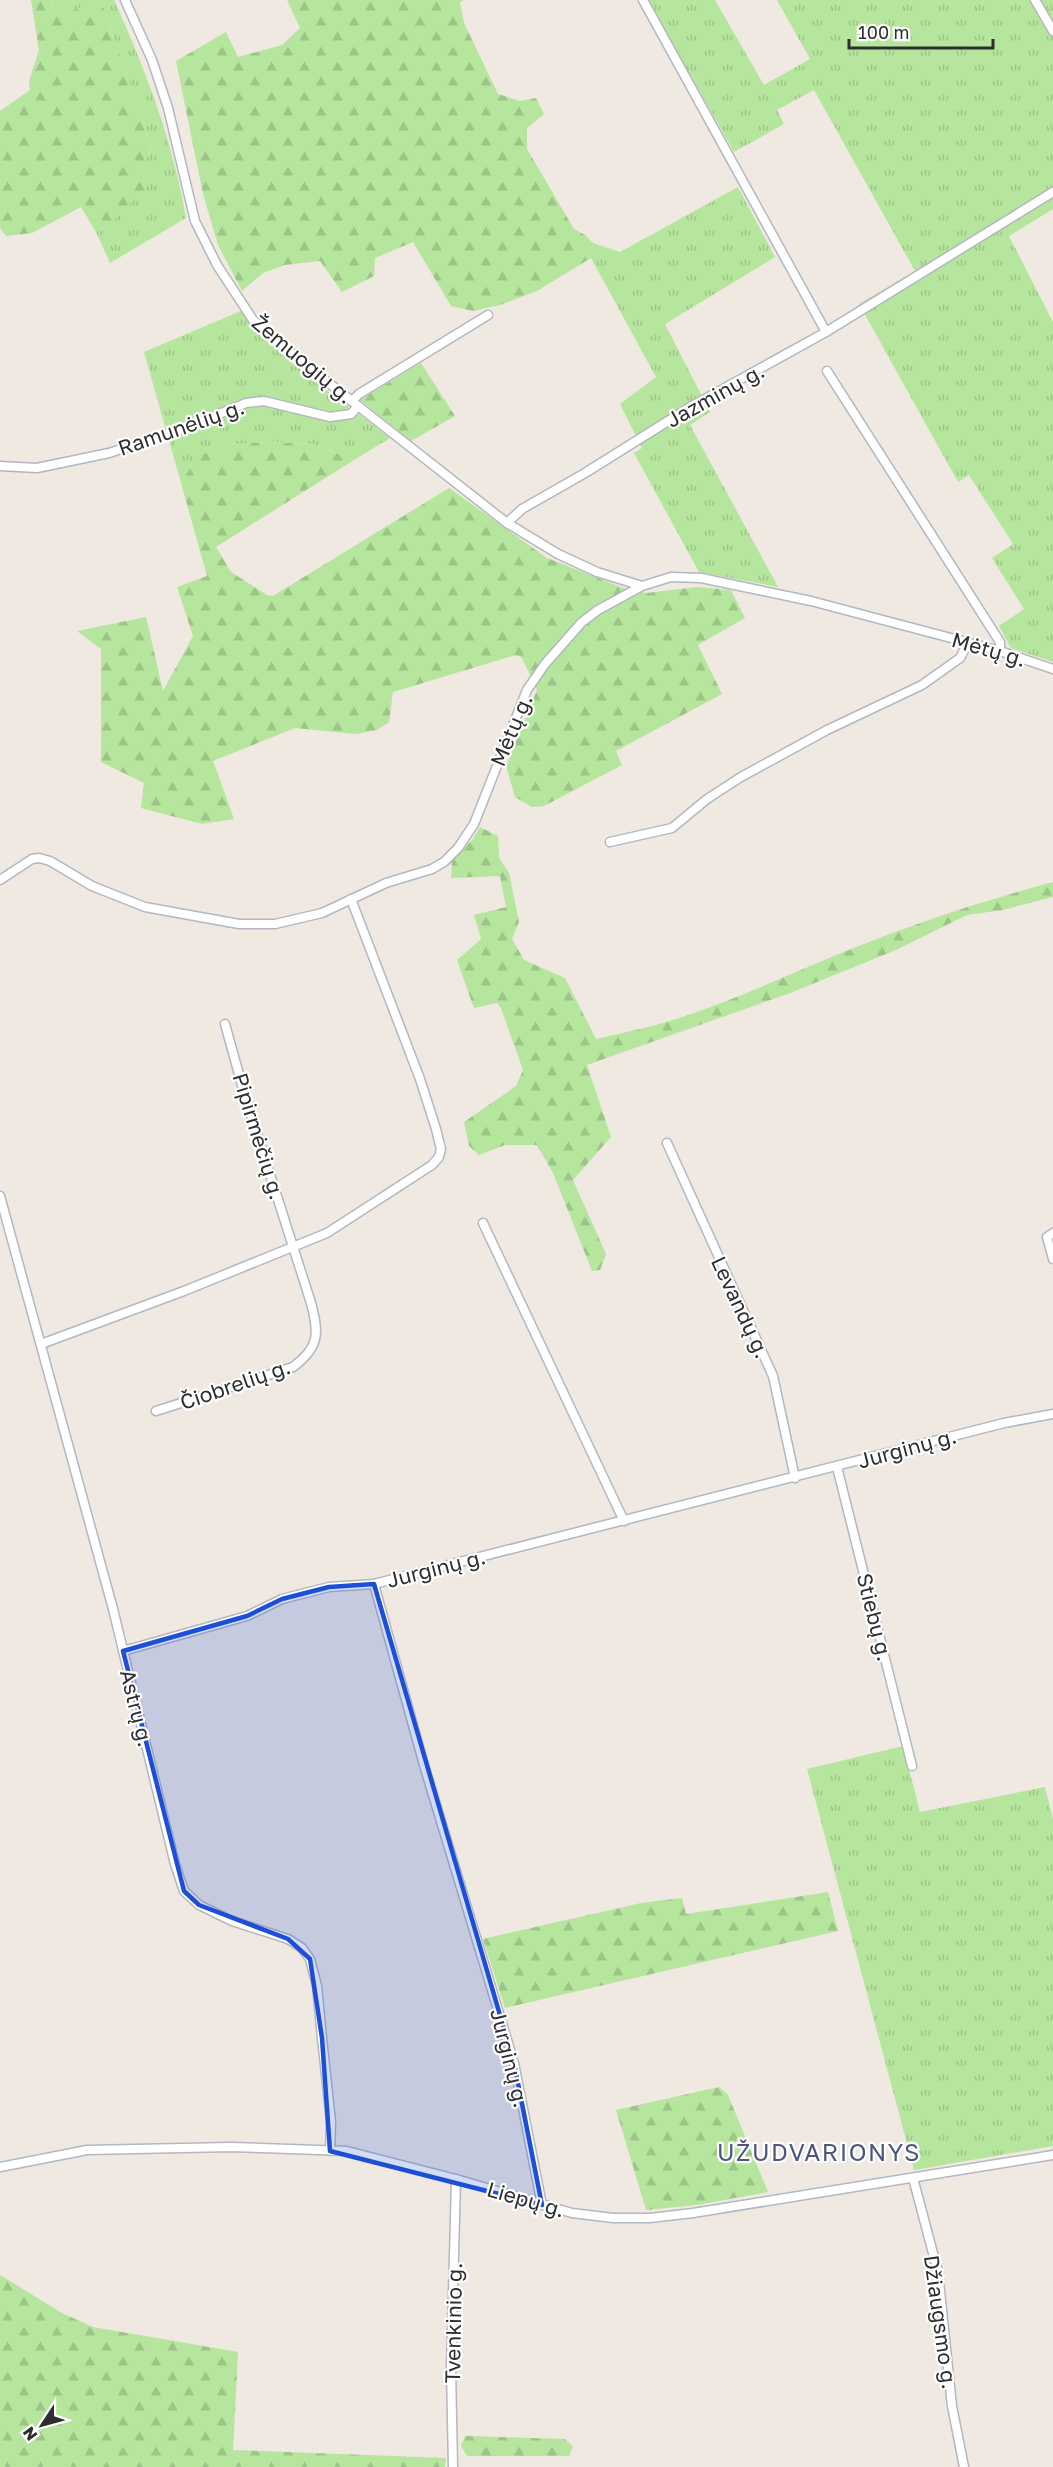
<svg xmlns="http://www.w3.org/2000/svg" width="1053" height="2467" viewBox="0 0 1053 2467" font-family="'Golos Text',sans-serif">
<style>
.grass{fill:url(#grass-tufts)}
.forest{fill:url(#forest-firs)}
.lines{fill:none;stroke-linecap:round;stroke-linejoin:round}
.minor-casing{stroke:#b4b7c1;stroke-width:11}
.minor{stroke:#fff;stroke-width:8}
.marked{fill:#1d4ed8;fill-opacity:0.2;stroke:#1d4ed8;stroke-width:4.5;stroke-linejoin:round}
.labels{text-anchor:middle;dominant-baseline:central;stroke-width:4.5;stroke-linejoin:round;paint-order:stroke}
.street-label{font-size:21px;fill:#2e2e2e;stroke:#fff}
.quarter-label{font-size:24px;letter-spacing:1.5px;fill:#4d5680;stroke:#fff}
</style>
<defs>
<pattern id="grass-tufts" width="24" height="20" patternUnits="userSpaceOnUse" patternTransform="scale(1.5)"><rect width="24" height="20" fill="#b6e59e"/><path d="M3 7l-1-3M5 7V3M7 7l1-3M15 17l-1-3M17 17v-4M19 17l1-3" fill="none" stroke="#9dc588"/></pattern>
<pattern id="forest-firs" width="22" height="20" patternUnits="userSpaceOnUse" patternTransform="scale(1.5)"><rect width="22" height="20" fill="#b6e59e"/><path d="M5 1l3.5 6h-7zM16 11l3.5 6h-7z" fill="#9dc588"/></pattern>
</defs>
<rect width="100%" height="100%" fill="#efe9e1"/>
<g class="grass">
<path d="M50,0H114C146,71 173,141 186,218L110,263L96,232L106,228L147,179L141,167L152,149L103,6L97,3L55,15Z"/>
<path d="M648,0H715L764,85L810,59L777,0H1053V209L1009,236L1053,322V662L1011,648L999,626L1024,609L992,558L1013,544L969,475L958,482L859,304L915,271L814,90L777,110L784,124L734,152Z"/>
<path d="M738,187L775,257L665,324L710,412L690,425L778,587L699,572L634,453L642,448L620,404L656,377L591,258L593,243L620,252Z"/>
<path d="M241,311C282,361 339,398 390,438L354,460L313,444L266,442L227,445L199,456L181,483L144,352Z"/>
<path d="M903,1746L920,1812L1045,1787L1053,1819V2146L914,2170L807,1769Z"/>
</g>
<g class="forest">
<path d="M31,0H50L55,15L97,3L103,6L152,149L141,167L147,179V187L106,228L96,232L81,207L32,233L6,236L0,228V111L30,90L29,81L39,50Z"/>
<path d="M287,0H464L460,2L464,23L498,94L520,101L536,98L544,114L527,128V149L574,229L585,235L593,243L591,258L537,291L500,305L473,311L451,306L413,242L375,258L374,276L342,292L320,261L285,265L263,273L242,291L218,245L203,194L176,61L226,32L238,57L282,45L300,28Z"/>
<path d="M421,363L455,416L411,441L360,400Z"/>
<path d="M266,442L313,444L354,460L216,547L231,572L267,595L273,596L449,488L547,558L623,588L646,593L697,587L731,590L745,618L698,645L722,694L616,751L622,765L544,806L532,807L515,797L506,766L537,690L522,658L516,655L393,692L389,722L377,730L356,734L295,728L213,761L234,819L202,824L141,808L144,783L101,762V649L77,631L146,617L163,691L193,636L177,587L207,576L181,483L198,456L227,445Z"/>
<path d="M480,827L498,836L499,858L509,873L519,922L512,939L524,960L565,978L596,1039C623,1033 650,1027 676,1019C732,1001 786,976 841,953C910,925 981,901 1053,882V897L1003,910L967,915L896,950L790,993L587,1065L611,1137L573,1180L606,1254L600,1270L592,1271L553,1173L537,1145H505L479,1155L469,1146L464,1122L516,1086L523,1070L501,1008L497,1003L474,1008L457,960L481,939L474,915L506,907L500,876L451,878L452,861L473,839Z"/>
<path d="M828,1892L838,1931L505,2008L483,1939L641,1903L682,1898L686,1914Z"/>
<path d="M719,2087L728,2095L768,2192L697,2205L646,2210L616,2110Z"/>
<path d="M0,2275L62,2313L93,2327L238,2352L233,2450L446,2458L445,2467H0Z"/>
<path d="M465,2436L565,2439L573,2447L569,2456H467L461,2446Z"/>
</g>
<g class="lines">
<g class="minor-casing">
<g id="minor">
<path d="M125,0L152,60L168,108L195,221L217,265L253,320L302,362L507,523L558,554L597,572L642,586"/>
<path d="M643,0L826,332"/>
<path d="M1035,0L1053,31"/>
<path d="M827,371L1000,642V651"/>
<path d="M352,401L359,394L488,315"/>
<path d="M0,466L37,468L109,453L177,431L246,403L264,401L330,417L351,414L358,406"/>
<path d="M507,523L522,509L585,473L692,406L826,332L1053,192"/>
<path d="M610,842L672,828L707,799L741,777L827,730L922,685L960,658L968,643"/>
<path d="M0,880L32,859L39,858L50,861L92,886L145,907L239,924H275L322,913L386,883L432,869L444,862L458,848L474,824L527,690L545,664L582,622L598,610L642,586L671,577L701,578L811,601L1000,651L1053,669"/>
<path d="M667,1143L773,1376L795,1478"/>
<path d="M0,1196L113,1609L175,1864L184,1891L199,1905L232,1921L288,1939L302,1948L310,1959L317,1986L322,2038L331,2122L330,2151"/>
<path d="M483,1223L624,1521"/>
<path d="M1053,1233L1047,1237L1053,1259"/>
<path d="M41,1344L184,1291L327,1233L432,1165L439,1157L441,1149L436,1129L420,1079L351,899"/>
<path d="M156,1411L293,1367C320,1347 319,1333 311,1303L245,1096L225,1024"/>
<path d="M837,1467L912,1766"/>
<path d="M123,1651L247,1616L282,1599L329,1587L374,1584"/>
<path d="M0,2167L87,2150L231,2147L347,2151L456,2179L572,2213L613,2218H650L693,2213L1053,2155"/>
<path d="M913,2178L938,2272L952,2406L964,2467"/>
<path d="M542,2205L514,2063L424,1765L374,1584L1004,1423L1053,1414"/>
<path d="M453,2467L451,2369L456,2179"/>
</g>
</g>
<use href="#minor" class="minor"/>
</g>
<path class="marked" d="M374,1584L514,2063L542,2205L330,2151L322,2038L310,1959L288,1939L199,1905L184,1891L123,1651L247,1616L282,1599L329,1587Z"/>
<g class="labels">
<g class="street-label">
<text transform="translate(303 359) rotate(40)">Žemuogių g.</text>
<text transform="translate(715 395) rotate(-29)">Jazminų g.</text>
<text transform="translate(181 427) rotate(-19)">Ramunėlių g.</text>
<text transform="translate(989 649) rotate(16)">Mėtų g.</text>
<text transform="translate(511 730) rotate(-67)">Mėtų g.</text>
<text transform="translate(259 1136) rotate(73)">Pipirmėčių g.</text>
<text transform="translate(741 1307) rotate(65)">Levandų g.</text>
<text transform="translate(235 1384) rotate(-19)">Čiobrelių g.</text>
<text transform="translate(907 1448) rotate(-15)">Jurginų g.</text>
<text transform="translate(436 1568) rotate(-14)">Jurginų g.</text>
<text transform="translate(875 1617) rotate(76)">Stiebų g.</text>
<text transform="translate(137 1708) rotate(76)">Astrų g.</text>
<text transform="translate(510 2058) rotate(76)">Jurginų g.</text>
<text transform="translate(526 2199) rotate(16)">Liepų g.</text>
<text transform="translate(941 2322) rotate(82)">Džiaugsmo g.</text>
<text transform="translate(453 2323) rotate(-89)">Tvenkinio g.</text>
</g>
<g class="quarter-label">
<text x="819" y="2151">UŽUDVARIONYS</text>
</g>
</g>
<g transform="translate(42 2425) rotate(234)" stroke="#ffffff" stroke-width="4.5" paint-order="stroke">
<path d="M0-4.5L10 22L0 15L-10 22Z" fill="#2e2e2e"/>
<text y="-9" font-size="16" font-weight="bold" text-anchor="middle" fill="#2e2e2e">N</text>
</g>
<path d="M849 39v9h144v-9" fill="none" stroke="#2e2e2e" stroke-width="3"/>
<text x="858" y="39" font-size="18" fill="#2e2e2e" stroke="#ffffff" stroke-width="4.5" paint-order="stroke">100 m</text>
</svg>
